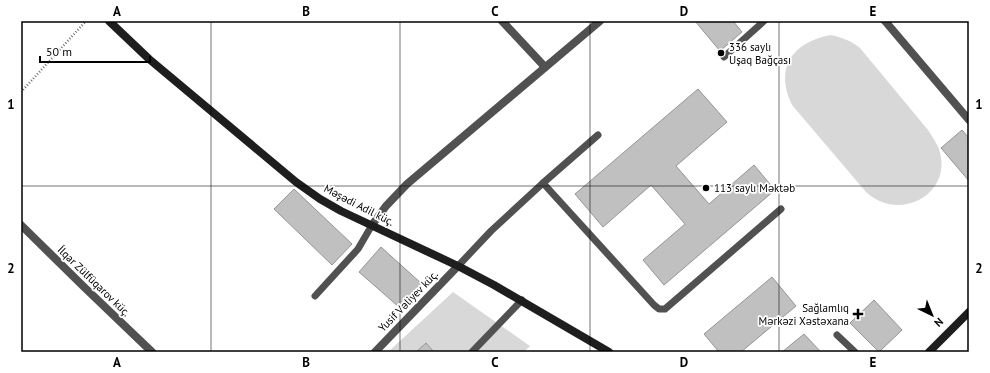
<svg xmlns="http://www.w3.org/2000/svg" width="990" height="373" viewBox="0 0 990 373" font-family="'PT Sans',sans-serif">
<style>
.green{fill:#d8d8d8}
.building{fill:#c0c0c0;stroke:#959595}
.lines{fill:none;stroke-linecap:round;stroke-linejoin:round}
.path{stroke:#737373;stroke-width:2.5;stroke-dasharray:1 2;stroke-linecap:butt}
.lane{stroke:#515151;stroke-width:7}
.street{stroke:#515151;stroke-width:8}
.secondary{stroke:#1e1e1e;stroke-width:8}
.grid{fill:none;stroke:#000;stroke-width:1;stroke-opacity:0.55}
.poi-dot{fill:#000;stroke:#fff;stroke-width:1.5}
.labels{text-anchor:middle;dominant-baseline:central;stroke-width:3.5;stroke-linejoin:round;paint-order:stroke}
.poi-label{font-size:11px;fill:#000;stroke:#fff;text-anchor:start}
.street-label{font-size:11px;fill:#000;stroke:#fff}
.neatline{fill:none;stroke:#000;stroke-width:1.5}
.grid-label{font-size:13px;text-anchor:middle;font-weight:bold;fill:#000}
</style>
<rect width="100%" height="100%" fill="#fff"/>
<g class="green">
<path d="M830,35C842,37 851,41 860,48L928,130C932,136 936,142 939,149C954,194 899,223 866,192L792,105C774,68 792,43 830,35Z"/>
<path d="M453,292L530,346L524,352H388Z"/>
</g>
<g class="building">
<path d="M695,21H733L742,32L720,51Z"/>
<path d="M698,89L727,122L676,166L709,204L754,165L775,190L664,285L643,260L685,224L651,185L603,227L575,194Z"/>
<path d="M962,130L969,138V181L941,148Z"/>
<path d="M294,189L352,244L332,265L274,209Z"/>
<path d="M381,247L422,284L400,308L359,272Z"/>
<path d="M772,277L796,306L741,352H719L704,334Z"/>
<path d="M874,300L902,330L879,352L850,323Z"/>
<path d="M804,334L821,352H782Z"/>
<path d="M426,343L434,352H416Z"/>
</g>
<g class="lines">
<path class="path" d="M21,92L86,21"/>
<g class="lane">
<path d="M724,57L764,21"/>
<path d="M543,183L654,305L659,309H665L781,209"/>
<path d="M458,266L491,231L543,183L598,135"/>
<path d="M315,296L358,249L372,225"/>
<path d="M837,335L855,352"/>
<path d="M472,352L522,300"/>
</g>
<g class="street">
<path d="M502,21L545,67"/>
<path d="M885,21L969,120"/>
<path d="M21,225L83,286L152,352"/>
<path d="M372,225L386,206L407,184L600,21"/>
<path d="M375,352L458,266"/>
</g>
<g class="secondary">
<path d="M109,21L149,59L296,182L320,199L341,211L458,266L494,285L609,352"/>
<path d="M929,352L969,312"/>
</g>
</g>
<path class="grid" d="M211,21V352M400,21V352M590,21V352M779,21V352M21,186H969"/>
<g class="poi-dot">
<circle cx="721" cy="53" r="4"/>
<circle cx="706" cy="188" r="4"/>
<path d="M856 308h4v4h4v4h-4v4h-4v-4h-4v-4h4z"/>
</g>
<g class="labels">
<g class="poi-label">
<text x="729" y="47">336 saylı<tspan x="729" dy="13">Uşaq Bağçası</tspan></text>
<text x="714" y="188">113 saylı Məktəb</text>
<text x="849" y="308" text-anchor="end">Sağlamlıq<tspan x="849" dy="13">Mərkəzi Xəstəxana</tspan></text>
</g>
<g class="street-label">
<text transform="translate(359 205) rotate(27)">Məşədi Adil küç.</text>
<text transform="translate(94 281) rotate(44)">İlqar Zülfüqarov küç.</text>
<text transform="translate(408 301) rotate(-46)">Yusif Vəliyev küç.</text>
</g>
</g>
<rect width="990" height="373" fill="none" stroke="#ffffff" stroke-width="44"/>
<g transform="translate(932 315) rotate(137)" stroke="#ffffff" stroke-width="3" paint-order="stroke">
<path d="M0-3L7 15L0 10L-7 15Z" fill="#000000"/>
<text y="-6" font-size="11" font-weight="bold" text-anchor="middle" fill="#000000">N</text>
</g>
<path d="M40 56v6h110v-6" fill="none" stroke="#000000" stroke-width="2"/>
<text x="46" y="56" font-size="12" fill="#000000" stroke="#ffffff" stroke-width="3" paint-order="stroke">50 m</text>
<rect x="22" y="22" width="946" height="329" class="neatline"/>
<g class="grid-label">
<text x="117" y="16">A</text>
<text x="306" y="16">B</text>
<text x="495" y="16">C</text>
<text x="684" y="16">D</text>
<text x="873" y="16">E</text>
<text x="11" y="109">1</text>
<text x="979" y="109">1</text>
<text x="11" y="273">2</text>
<text x="979" y="273">2</text>
<text x="117" y="367">A</text>
<text x="306" y="367">B</text>
<text x="495" y="367">C</text>
<text x="684" y="367">D</text>
<text x="873" y="367">E</text>
</g>
</svg>
